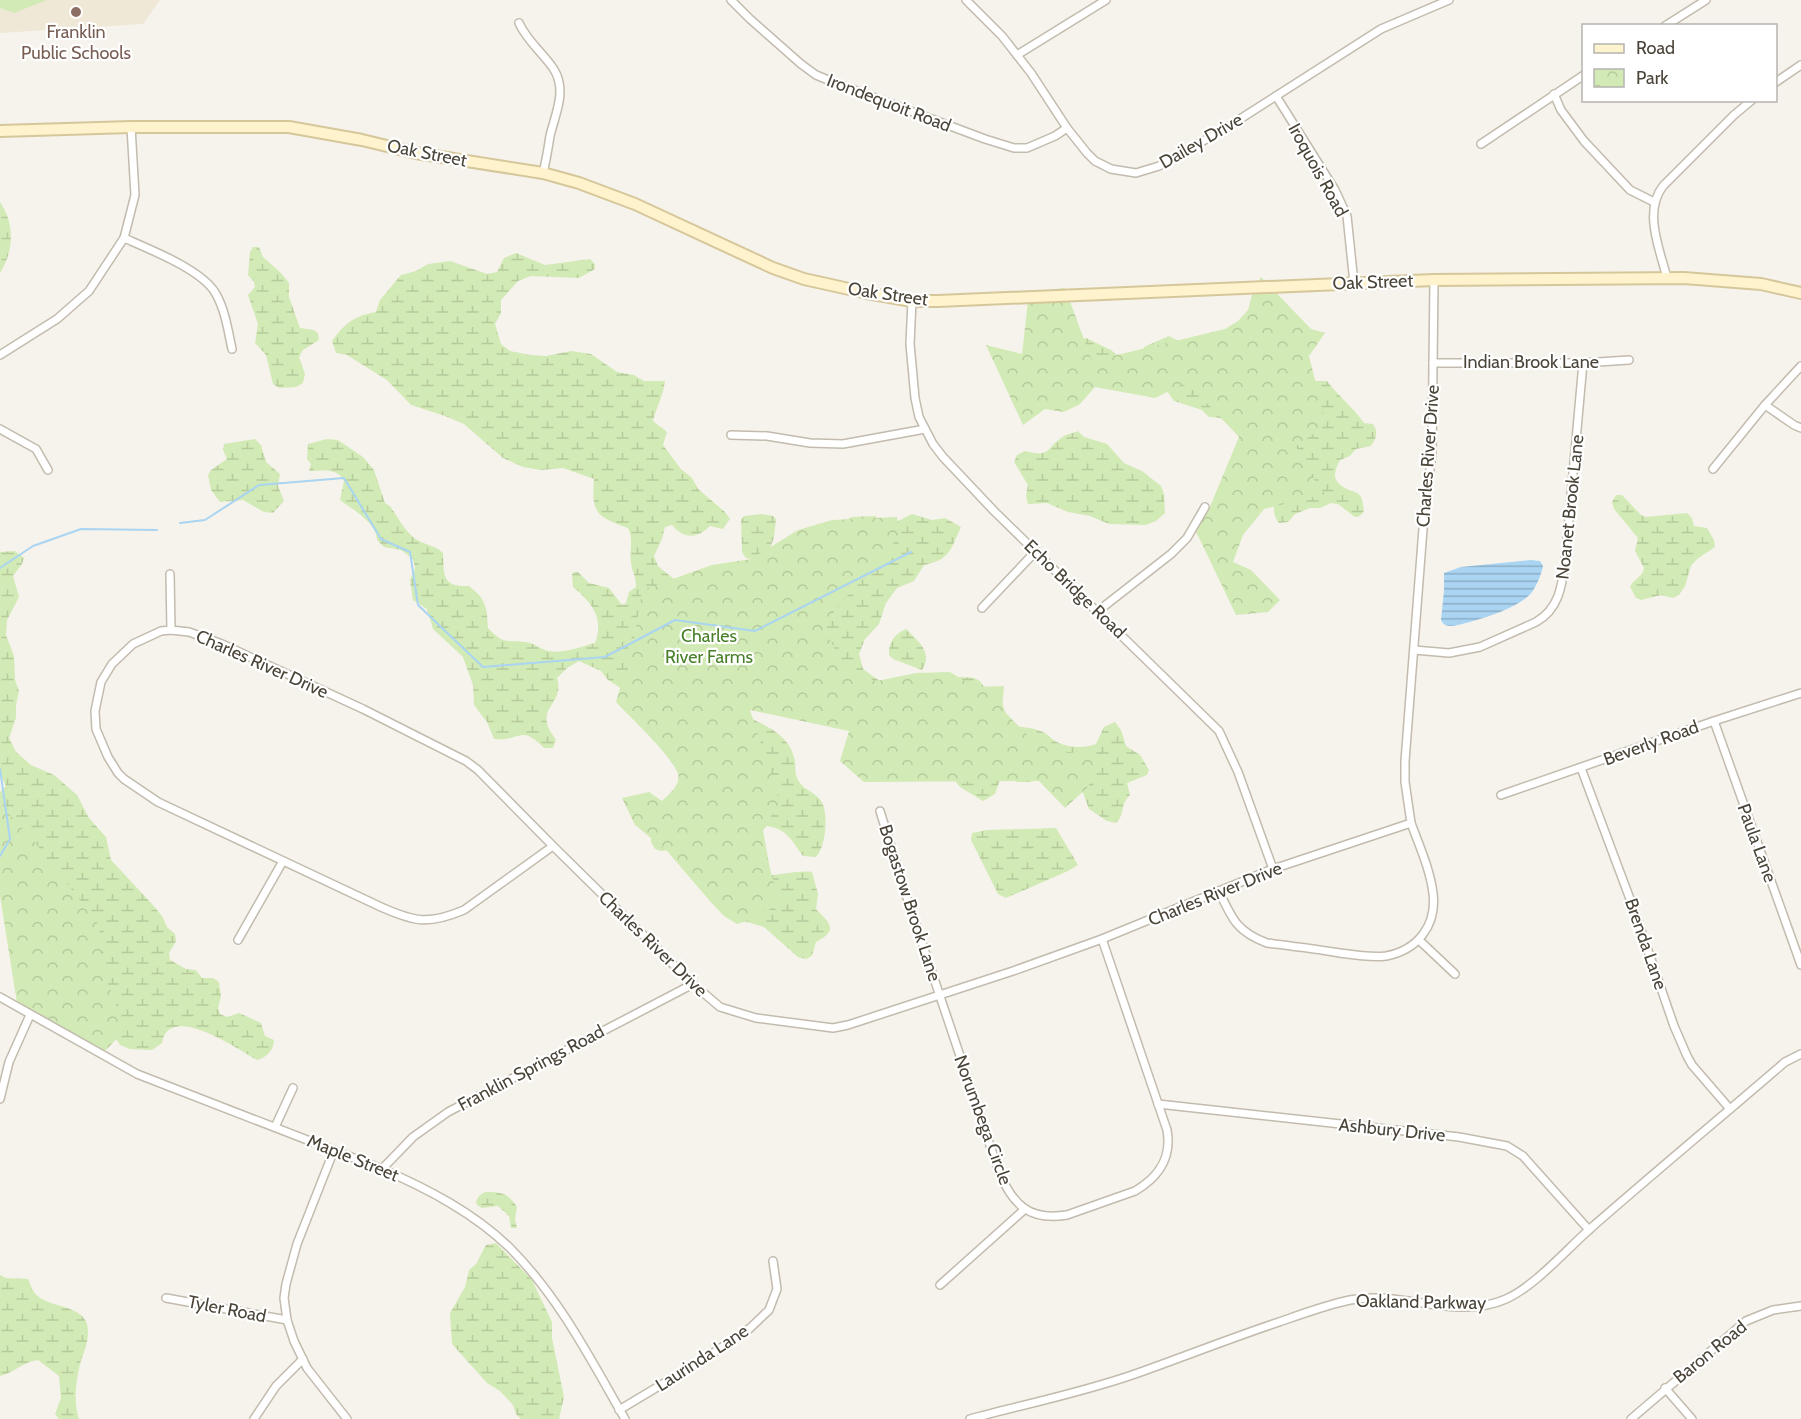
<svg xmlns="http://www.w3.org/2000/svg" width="1801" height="1419" viewBox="0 0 1801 1419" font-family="Cabin,sans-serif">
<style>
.education{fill:#efe8d6}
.wetland{fill:url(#wetland-marsh)}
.park{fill:url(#park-crowns)}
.garden{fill:#d2eab5}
.water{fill:url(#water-rules)}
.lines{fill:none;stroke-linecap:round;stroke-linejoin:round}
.stream{stroke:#a9d4f2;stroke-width:2}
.minor-casing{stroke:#c2bbae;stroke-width:10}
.secondary-casing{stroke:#d6c79b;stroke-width:14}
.minor{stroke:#fff;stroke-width:7}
.secondary{stroke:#fff3cd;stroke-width:10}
.education-dot{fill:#8d6e63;stroke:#fff;stroke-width:2}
.labels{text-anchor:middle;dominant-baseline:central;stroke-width:4.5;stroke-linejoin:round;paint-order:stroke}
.education-label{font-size:18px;fill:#785e54;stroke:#fff}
.street-label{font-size:18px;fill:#4b4439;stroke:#fff}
.park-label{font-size:18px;fill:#4a7f2a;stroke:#fff}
</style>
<defs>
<pattern id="wetland-marsh" width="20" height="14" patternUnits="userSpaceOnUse" patternTransform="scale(1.5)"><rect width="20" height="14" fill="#d2eab5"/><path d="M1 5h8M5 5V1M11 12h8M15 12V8" fill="none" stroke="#b6ca9c"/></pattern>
<pattern id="park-crowns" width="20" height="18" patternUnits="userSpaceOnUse" patternTransform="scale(1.5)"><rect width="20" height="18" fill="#d2eab5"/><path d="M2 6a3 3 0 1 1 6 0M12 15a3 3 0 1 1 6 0" fill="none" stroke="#b6ca9c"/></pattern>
<pattern id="water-rules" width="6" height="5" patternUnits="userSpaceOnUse" patternTransform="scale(1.5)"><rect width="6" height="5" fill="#a9d4f2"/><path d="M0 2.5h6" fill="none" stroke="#8caec5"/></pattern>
</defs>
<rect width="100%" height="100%" fill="#f6f3ec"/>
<path class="education" d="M0,0H160L143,24L0,33Z"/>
<g class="wetland">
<path d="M0,202C15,224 14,251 0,273Z"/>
<path d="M253,247H259L263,257L281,273L289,283V297L300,328L314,330L318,334L319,340L303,350L299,357L305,374L303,383L296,387L279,388L273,384L266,355L255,343L258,324L248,295L255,287L254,282L248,275L250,252Z"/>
<path d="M516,253L545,265L590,259L595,264V269L579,278L531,276L518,281L501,300V313L495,324L501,344L510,351L530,355L546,356L571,351L591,354L617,372L634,375L644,381H665C663,396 657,406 653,421L667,432L663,445L681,469L692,478L698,489L725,512L730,519L723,529L710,526C697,539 684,539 672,525L665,527L662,539L654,556L658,566L675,580L705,581L852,517L875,516L888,526L912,514L932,520L945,518L961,527C951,549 950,560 924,565L914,581L897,588L886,603L879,624L865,639L859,654L863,669L881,682L896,713L809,639L742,714C762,724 788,733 794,757C797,767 793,774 800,783C806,791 815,792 821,801C829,812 826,847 816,857L803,856C792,841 787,829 767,826L758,835L764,876C777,875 802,870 812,872L818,894L816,909C830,924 839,930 816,942L812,956L806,959L798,957L764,927L730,917L679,848L661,851L655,849L651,842V833L708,822L632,695L608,680L601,671L579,661L567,668L557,678C564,701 543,705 547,723C548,729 553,735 556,740L553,748H544C520,723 520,742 494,739L487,722L474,705L473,685L463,657L433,629L427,609L413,600L410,580L415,568L413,559L401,550L384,547L377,540C377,523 352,509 340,500L344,481C337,467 322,471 309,471L311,464L307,459L308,444L327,439L338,440L363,457L374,470L385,503L390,506C399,519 407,536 421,542C430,546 436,546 443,553C444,576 442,587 469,586C486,599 487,607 488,628C505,646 506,639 526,642C535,643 541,650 548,651C563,654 580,647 595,643C605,618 591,602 573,587L572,574L574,572H578L589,583L609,588L622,605L626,603L629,592L636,587C636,574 632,573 631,563C629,550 634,540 628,528C597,517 591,514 594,479L563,468L540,470L523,467L503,458L464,424L445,416L411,405L387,380L347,355L336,353L332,341C345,323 354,316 376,312L380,300L401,275L416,271L428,264L450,261L487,274L497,272L504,258Z"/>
<path d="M1169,336L1186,345L1313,381H1327C1339,397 1353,407 1364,423L1373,424C1379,433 1376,438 1371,446L1356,449L1350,456L1340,460C1333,474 1331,482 1349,490C1354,492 1358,492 1361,497C1363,501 1363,507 1364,511L1360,516L1355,517L1338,504L1331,503L1320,508H1310L1295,514L1288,522L1279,523C1271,513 1274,504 1277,492L1234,426L1220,418L1209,417L1202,410L1174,401L1141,354L1144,347Z"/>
<path d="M1086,338L1111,350L1123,360L1114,385L1072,342Z"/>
<path d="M1078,431L1084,437L1107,444L1124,463L1142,471L1161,486L1164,494L1165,513L1156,521L1146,525L1109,524L1090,516L1068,512L1047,503L1028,504L1026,496L1028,485L1014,462L1017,455L1025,451C1052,458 1045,448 1064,436C1067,434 1074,433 1078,431Z"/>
<path d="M255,439L261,445L266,462L280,474L278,486L284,501L273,513L264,512L243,500L220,502L211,490L208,475L211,470L227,459L223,450L224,444Z"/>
<path d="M1616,495H1622L1641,515L1646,517L1687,513L1692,518L1694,526L1707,528L1714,540L1715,547L1697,559L1691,566L1685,586L1679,595L1673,598L1661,595L1641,600L1636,598L1630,587C1633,579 1643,577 1644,568L1635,551L1638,538L1614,509L1612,502Z"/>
<path d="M762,514L773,516L776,519L774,537L770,549L752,559L746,558L742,552L741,520L744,516Z"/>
<path d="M15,551L24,558L22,564L13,576L19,597L7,620L6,635L14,656L15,680L19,691L16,705V718L9,738L16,752L31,765L54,775L77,795L89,818L106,837L111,860L152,904L162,916L167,927L175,934L176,941L169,953L170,960L186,969L196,970L202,978H213L219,982L221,996L218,1008L220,1014L227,1017L239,1013L261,1023L265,1036L274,1040C274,1050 266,1058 257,1060C239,1050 169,1001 162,1043L152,1050L130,1049L120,1045L108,1027L0,891V792L6,786L0,774V552Z"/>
<path d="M906,629C917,640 934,653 922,670L893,659L889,655C888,642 895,634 906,629Z"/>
<path d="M959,677C976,678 980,676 987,694L1002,702C1012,736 1021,722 1043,732C1049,735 1053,741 1059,743C1070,748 1085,748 1096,744L1104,727L1115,722L1121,730L1126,746L1140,755L1149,770L1147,775L1127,783L1130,795C1119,806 1126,813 1116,823L1107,821L1089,809L1082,790L1045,765L1031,782H1017L1005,776L1001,777L995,794L983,801L960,787L956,782L965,766L950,683Z"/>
<path d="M1056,828L1078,865L1068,871L1006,898L998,894L971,840L972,833L987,830Z"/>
<path d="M485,1192C502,1192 508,1193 517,1207L515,1219L517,1228H511L509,1216L498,1206L482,1208L477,1205L476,1201L479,1196Z"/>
<path d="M496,1243L532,1280L552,1322V1338L564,1397L559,1419H521L516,1414L513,1405L500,1391L487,1383L452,1344L450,1313L465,1287L469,1270L476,1264L486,1245Z"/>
<path d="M0,1275L6,1278L28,1279C30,1283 31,1288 34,1292C45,1308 81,1304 87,1324C91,1341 82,1354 79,1369C75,1386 74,1403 79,1419H59L55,1414L61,1398L59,1376L38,1360C22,1362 14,1373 0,1376Z"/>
</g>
<g class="park">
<path d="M1261,277L1311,329L1325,333L1309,356L1326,425L1296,446L1307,470L1325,494L1264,509L1243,535L1233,562L1251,570L1280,600L1268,612L1236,615L1191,521L1209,509L1239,437L1187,382L1155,398L1095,387L1080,404L1064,412L1045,409L1023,425L986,345L1022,354L1029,292L1065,288L1092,361L1225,329L1238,321L1248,310L1253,291Z"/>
<path d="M897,517L899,533L888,552L836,608L825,631L836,651L854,676L877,681L916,673L950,672L975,687L1004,686L1002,709C1020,727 1037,750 1064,753C1073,754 1084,749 1093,748L1098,771L1087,788L1065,808L1039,781L864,782L840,761L849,731L750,710L780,802L763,830L770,869L782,910H764L753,919L737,924L724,916L709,900L668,852L635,825L622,798L649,792L662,801C669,794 681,785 678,774C673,757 630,717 616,702L634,641L642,590L712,565L751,559L798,530L832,520Z"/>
<path d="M0,800L5,810L33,840L99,925L104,972L125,1030L104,1052L17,1003L0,896Z"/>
</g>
<path class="garden" d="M0,0H47L14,13L0,8Z"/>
<path class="water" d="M1531,560L1540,561L1543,566C1541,575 1537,585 1532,592C1519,609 1473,622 1453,626C1447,626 1444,626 1441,620L1444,590V573L1461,567Z"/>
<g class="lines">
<g class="stream">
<path d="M180,523L205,520L259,485L344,478L381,539L410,552L418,605L483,667L605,657L675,620L755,631L911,552"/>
<path d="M0,568L33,546L81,529L157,530"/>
<path d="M0,769L10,839L0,856"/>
</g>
<g class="minor-casing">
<g id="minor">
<path d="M731,0L750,19L801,64L816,75L838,84L985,139L1014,148H1027L1055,136L1067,128"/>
<path d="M966,0L1002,36L1031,73L1067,128L1087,153L1095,161L1111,169L1136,173L1159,166L1226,128L1381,29L1449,0"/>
<path d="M519,23C527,41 542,52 553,68C568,90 555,114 550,136C548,149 546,161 543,173"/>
<path d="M1665,26L1706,0"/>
<path d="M1017,55L1106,0"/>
<path d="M1776,82L1801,65"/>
<path d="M1554,94L1561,110L1584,141L1630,190L1654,202"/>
<path d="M1276,96L1335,190L1347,216L1354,283"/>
<path d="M1481,144L1584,75"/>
<path d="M124,238C149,249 203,270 216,294C225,310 228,330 232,349"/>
<path d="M1667,278C1660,250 1643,212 1663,186L1734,115L1752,100"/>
<path d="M912,301L910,344L915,398L919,417L933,444L943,457L994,511L1219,731L1238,772L1273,869"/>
<path d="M0,355L57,319L89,291L124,238L135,195L131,127"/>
<path d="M1433,363H1583L1629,360"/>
<path d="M1765,405L1794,425L1801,428"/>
<path d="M0,429L36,449L48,470"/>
<path d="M731,435L767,436L810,443L843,444L925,429"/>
<path d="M1713,469L1765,405L1801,366"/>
<path d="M170,574L171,630"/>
<path d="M982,608L1036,551"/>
<path d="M1098,611L1171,554L1187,538L1205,507"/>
<path d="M1414,650L1449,653L1480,647L1536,622C1559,609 1562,586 1565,562L1583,363"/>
<path d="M1714,721L1801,965"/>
<path d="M1581,768L1633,907L1674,1026L1687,1056L1692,1065L1730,1109"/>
<path d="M1501,795L1714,721L1801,693"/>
<path d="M880,811L906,895L999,1172C1013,1205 1029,1221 1067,1215L1135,1191C1159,1177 1172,1158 1167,1130L1102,939"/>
<path d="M553,846L478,770L466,761L363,709L222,644L189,632L171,630L161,631L133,644L112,664L101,682L95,711L96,729L108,757L118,773L124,779L158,802L381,907C415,922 428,925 464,910L553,846L693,984L720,1007L756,1018L833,1028L848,1025L1013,971L1102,939L1273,869L1411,823L1405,782V761L1424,516L1432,453L1434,280"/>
<path d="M1219,891C1232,919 1237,932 1267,943C1291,946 1316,949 1340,953C1354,955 1372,958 1386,956C1418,950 1437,925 1433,893C1430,869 1419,845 1411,823"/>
<path d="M238,940L283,861"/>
<path d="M1419,940L1455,974"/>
<path d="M0,997L137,1074L382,1169C428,1189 474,1213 510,1248C559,1297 591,1360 625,1419"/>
<path d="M0,1099L9,1062L30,1015"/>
<path d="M1158,1104L1459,1137L1507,1146L1523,1156L1589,1230"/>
<path d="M275,1127L293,1088"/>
<path d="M334,1150L297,1244L286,1284L284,1298L287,1320L294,1341L307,1368L347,1419"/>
<path d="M382,1169L413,1137L448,1112L693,984"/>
<path d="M940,1285L1025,1209"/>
<path d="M166,1298L287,1320"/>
<path d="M1665,1388L1692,1419"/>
<path d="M619,1410L706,1358L749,1329L769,1310L777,1289L773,1261"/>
<path d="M254,1419L276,1386L303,1359"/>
<path d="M970,1419C1025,1404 1081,1393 1135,1374C1183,1357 1231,1338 1279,1322C1302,1314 1326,1305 1350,1300C1401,1290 1457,1321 1506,1299C1535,1286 1566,1250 1591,1228C1655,1172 1720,1118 1785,1062L1801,1054"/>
<path d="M1631,1419L1746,1321L1773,1310L1801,1306"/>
</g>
</g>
<g class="secondary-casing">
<path id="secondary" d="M0,131L131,127H289L362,140L416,153L543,173L579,183L635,204L773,268L804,279L867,293L912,301H938L1434,280L1684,278L1761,284L1801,293"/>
</g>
<use href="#minor" class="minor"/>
<use href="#secondary" class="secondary"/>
</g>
<circle class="education-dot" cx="76" cy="12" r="6"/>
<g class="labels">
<g class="education-label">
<text x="76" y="32">Franklin<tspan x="76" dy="21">Public Schools</tspan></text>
</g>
<g class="street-label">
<text transform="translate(889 103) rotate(21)">Irondequoit Road</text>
<text transform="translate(1201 141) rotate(-30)">Dailey Drive</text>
<text transform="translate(427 153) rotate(11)">Oak Street</text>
<text transform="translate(1318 170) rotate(61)">Iroquois Road</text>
<text transform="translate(1373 282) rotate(-2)">Oak Street</text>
<text transform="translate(888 294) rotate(8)">Oak Street</text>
<text x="1531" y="362">Indian Brook Lane</text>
<text transform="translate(1428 456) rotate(-86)">Charles River Drive</text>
<text transform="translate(1570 507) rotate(-84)">Noanet Brook Lane</text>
<text transform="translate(1075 589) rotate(44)">Echo Bridge Road</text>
<text transform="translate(262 664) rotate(24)">Charles River Drive</text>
<text transform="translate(1651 743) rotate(-20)">Beverly Road</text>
<text transform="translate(1757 843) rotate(70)">Paula Lane</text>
<text transform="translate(1215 894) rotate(-22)">Charles River Drive</text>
<text transform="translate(910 903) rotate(72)">Bogastow Brook Lane</text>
<text transform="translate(653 944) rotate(44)">Charles River Drive</text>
<text transform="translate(1646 944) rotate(71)">Brenda Lane</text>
<text transform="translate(531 1068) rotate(-28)">Franklin Springs Road</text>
<text transform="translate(983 1120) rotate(70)">Norumbega Circle</text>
<text transform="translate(1392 1130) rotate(6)">Ashbury Drive</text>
<text transform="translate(353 1158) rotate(22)">Maple Street</text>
<text transform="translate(1421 1302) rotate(1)">Oakland Parkway</text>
<text transform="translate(227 1309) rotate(11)">Tyler Road</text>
<text transform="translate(1710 1352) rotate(-39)">Baron Road</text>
<text transform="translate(702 1358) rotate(-33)">Laurinda Lane</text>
</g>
<g class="park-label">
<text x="709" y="636">Charles<tspan x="709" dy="21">River Farms</tspan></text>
</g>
</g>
<rect x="1582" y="24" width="195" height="78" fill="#ffffff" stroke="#b7b4b0" stroke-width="1.5"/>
<rect x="1594" y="44" width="30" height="9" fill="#fff3cd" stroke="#b7b4b0" stroke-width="1.5"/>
<text x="1636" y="54" font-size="18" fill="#4b4439">Road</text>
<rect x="1594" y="69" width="30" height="18" fill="url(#park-crowns)" stroke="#b7b4b0" stroke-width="1.5"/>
<text x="1636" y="84" font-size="18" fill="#4b4439">Park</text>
</svg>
